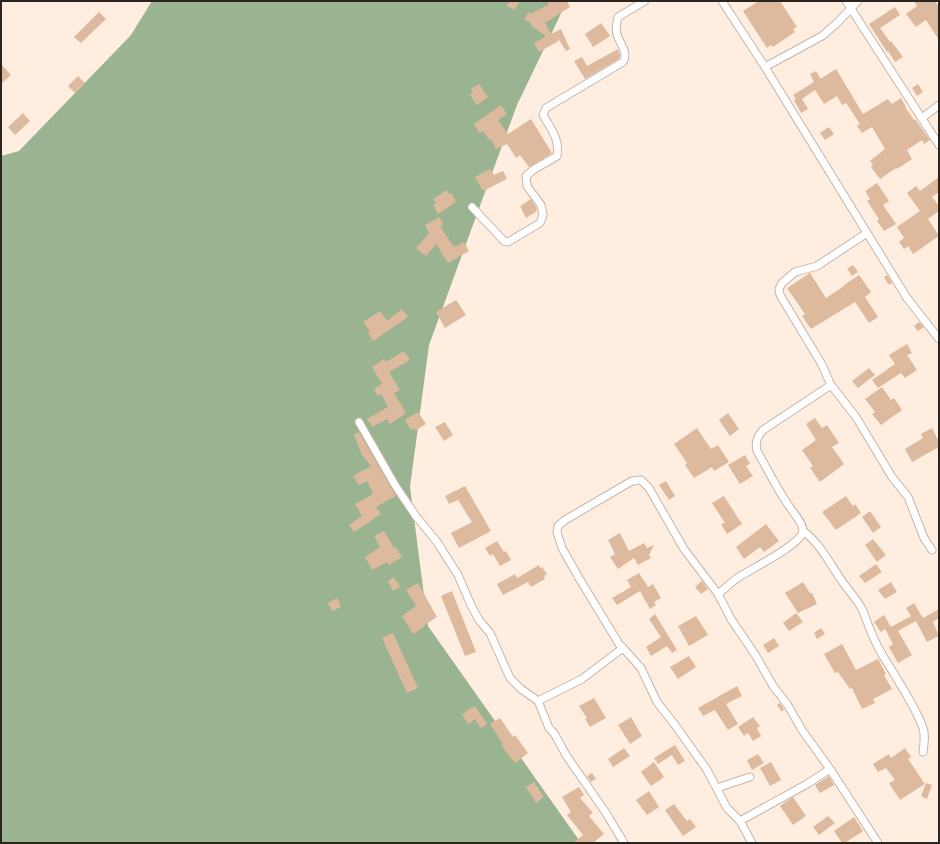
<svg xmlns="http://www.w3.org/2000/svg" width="940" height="844" viewBox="0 0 940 844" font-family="'IBM Plex Sans',sans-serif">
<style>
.forest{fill:#9ab491}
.building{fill:#ddba9d}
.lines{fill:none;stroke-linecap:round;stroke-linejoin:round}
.street-casing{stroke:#c6b5a8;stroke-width:9}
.street{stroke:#fff;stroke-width:7}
</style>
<rect width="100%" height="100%" fill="#ffeee0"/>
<path class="forest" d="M152,1H567L517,105L429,345L410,487L428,626L581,843H1V156L19,151L131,35Z"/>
<g class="building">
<path d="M510,1H520L514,10L507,6Z"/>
<path d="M547,1H567L570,7L545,23L551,34L561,29L570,49L566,51L559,40L556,42L557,44L555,43L539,52L534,43L546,36L531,26L532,24L524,19L529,12L531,14L549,4Z"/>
<path d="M759,1H780L797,27L793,29L795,32L773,47L771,45L767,48L743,11Z"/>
<path d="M914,1H935L939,7V40L926,20L916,27L906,14L917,6Z"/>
<path d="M895,7L900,15L880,28L890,42L891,41L903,57L895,62L888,51L887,52L869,24Z"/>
<path d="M99,12L106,19L81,43L74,37Z"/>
<path d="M601,23L610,36L593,47L585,34Z"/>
<path d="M618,49L620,55L619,59L585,79L574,61L582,57L587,66Z"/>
<path d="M1,64L11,75L1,84Z"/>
<path d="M836,69L863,114L888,99L892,104L901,98L906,107H905L914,120L915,119L930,140L924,144L922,140L907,150L912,159L897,169L896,168L880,179L871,167L873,165L870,161L885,149L872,127L862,133L857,126L860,124L846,103L842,105L837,96L824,104L815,90L802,99L808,109L801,113L794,100L796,99L793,95L814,82L810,74L816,71L820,78H822Z"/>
<path d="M78,76L85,83L75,93L68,86Z"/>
<path d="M479,84L488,97L477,105L470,95L473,92L471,89Z"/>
<path d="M918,84L923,92L917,96L912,88Z"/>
<path d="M501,105L507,114L498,120L508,134L531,119L552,153L529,167L520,155L516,158L507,144L496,149L491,139L489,140L483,131L479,133L474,124Z"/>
<path d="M23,113L30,121L15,135L8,127Z"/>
<path d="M829,127L834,134L825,140L820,133Z"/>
<path d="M490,169L494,175L503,171L507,179L483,191L475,177Z"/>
<path d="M939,177V192L932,197L939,206V211L928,219L939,236L913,254L908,246L904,249L899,242L904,238L897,227L920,211L907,193L916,186L920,191Z"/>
<path d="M877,183L889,201L883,205L896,224L884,231L877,221L879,219L867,201L870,199L865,191Z"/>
<path d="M447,190L449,194L451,193L456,202L438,214L433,205L436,203L433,199Z"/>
<path d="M531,199L536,207L537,211L526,218L520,206Z"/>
<path d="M439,217L443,224L440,226L454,247L464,242L469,251L448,263L436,244L426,256L416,248L429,233L425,225Z"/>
<path d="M853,265L858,272L852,276L847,269Z"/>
<path d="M810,273L826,298L844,286V285L859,275L871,292L865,297L878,317L869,323L855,302L811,329L802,316L805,314L787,288Z"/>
<path d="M887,275L892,283L889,285L884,277Z"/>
<path d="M456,300L466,315L445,328L436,312Z"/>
<path d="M402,309L408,317L373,341L368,333L370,332L363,322L380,311L387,321Z"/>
<path d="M919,322L924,327L918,331L914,326Z"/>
<path d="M907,344L912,353L907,355L917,370L905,378L901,373L878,388L872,380L895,364L889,355Z"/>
<path d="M404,351L410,360L389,372L400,390L394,393L406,413L390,424L387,419L372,427L367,419L388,407L381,394L378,396L374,389L382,384L372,367L384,359L386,362Z"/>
<path d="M869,368L875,375L858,388L852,381Z"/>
<path d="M882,387L891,400L894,398L902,410L881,425L872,414L875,412L865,399Z"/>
<path d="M418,412L426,424L415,431L414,428L411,430L405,420Z"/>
<path d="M728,413L739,429L730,436L719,420Z"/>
<path d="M815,418L822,428L827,425L839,443L832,447L844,464L820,482L810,468L813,466L802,450L816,440L806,424Z"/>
<path d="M445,422L453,435L444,441L435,427Z"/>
<path d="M697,428L711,449L718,445L729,462L714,471L712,467L694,478L685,465L687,463L674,444Z"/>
<path d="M932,428L939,442V447L912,462L905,449L923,438L921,434Z"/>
<path d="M359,432L396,496L376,507L381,514L354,532L349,525L362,516L355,504L373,494L367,481L359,485L353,476L371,466L362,455L354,435Z"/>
<path d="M745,455L750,464L746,466L753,476L740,484L728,465Z"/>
<path d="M666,481L675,496L669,500L659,485Z"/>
<path d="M465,486L491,531L459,548L451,533L472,522L458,500L449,504L445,496Z"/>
<path d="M724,496L742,524L727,534L721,524L725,523L712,503Z"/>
<path d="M846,496L853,506L855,504L861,513L836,530L822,512Z"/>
<path d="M870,511L881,527L873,533L862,517Z"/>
<path d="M766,524L779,541L764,552L760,547L744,559L736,547Z"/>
<path d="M384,531L394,548L396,547L402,557L389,565L387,562L372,570L365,557L380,547L374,536Z"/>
<path d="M620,533L629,551L644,543L647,548L654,545L649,555L651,558L638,565L634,558L618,569L610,557L615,554L608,540Z"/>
<path d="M873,539L886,555L877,562L865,545Z"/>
<path d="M497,541L504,552L506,551L511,560L500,566L493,554L490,556L485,548Z"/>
<path d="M876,564L882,572L865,583L859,576Z"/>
<path d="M539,565L540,568L542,567L547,574L544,576L545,579L531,587L528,582L503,595L497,584L515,574L517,578Z"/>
<path d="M639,573L648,587L653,584L661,598L654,602L656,605L650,609L640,591L617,605L612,598L631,587L627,580Z"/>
<path d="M394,577L400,587L393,591L388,581Z"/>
<path d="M702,581L708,589L701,594L695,587Z"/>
<path d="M803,582L810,593H812L817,604L798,613L785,593Z"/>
<path d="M891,582L897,592L885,599L878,590Z"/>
<path d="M418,583L437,617L424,625L425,626L413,634L402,616L416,606L406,590Z"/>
<path d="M452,591L476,652L465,656L441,596Z"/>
<path d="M337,598L341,607L332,611L328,603Z"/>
<path d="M914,603L923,618L939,609V618L933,622L939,636L927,642L916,621L898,631L912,655L898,663L889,647L893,644L885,629L881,632L874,622L884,615L891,627L911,616L906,608Z"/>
<path d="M796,613L803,622L789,631L783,623Z"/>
<path d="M655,614L677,650L672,653L667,646L651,656L646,647L661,637L649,619Z"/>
<path d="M696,616L708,635L689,646L678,626Z"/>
<path d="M821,628L825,634L817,639L814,633Z"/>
<path d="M393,633L418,688L407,693L382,638Z"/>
<path d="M774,638L779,646L768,653L763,645Z"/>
<path d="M842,644L856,670L878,659L886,674L884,675L892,689L873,699L875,703L862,709L852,688L850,689L838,672L835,673L824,654Z"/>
<path d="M689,656L696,667L678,679L670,667Z"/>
<path d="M737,686L742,696L726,704L738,724L728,730L715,710L703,716L698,708Z"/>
<path d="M594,698L606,718L590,727L585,719L587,718L579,706Z"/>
<path d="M780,703L784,709L782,712L777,705Z"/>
<path d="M475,706L487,724L481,728L475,719L468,724L462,714Z"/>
<path d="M631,717L642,736L630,744L618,725Z"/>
<path d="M753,717L760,726L757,728L761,736L753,741L748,733L744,736L738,727Z"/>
<path d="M500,718L513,737L515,735L528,753L515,763L501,745L503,744L490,724Z"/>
<path d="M675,745L685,761L678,765L672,755L658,764L654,758Z"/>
<path d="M624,748L630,756L613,767L608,759Z"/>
<path d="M905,748L911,757L908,759L925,784L900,800L889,783L895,780L886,768L878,772L873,764L889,754L891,758Z"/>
<path d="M758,754L764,763L752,770L747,760Z"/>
<path d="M654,762L664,777L651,786L641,772Z"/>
<path d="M771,762L781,780L770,786L760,768Z"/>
<path d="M592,773L596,779L591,782L587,776Z"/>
<path d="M829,776L834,785L820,793L815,785Z"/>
<path d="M534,782L544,797L536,803L526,787Z"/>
<path d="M926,783L932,785L927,799L921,796Z"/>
<path d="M579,787L584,795L580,798L593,813L589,816L604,834L593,843H573L583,835L567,815L571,812L562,797Z"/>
<path d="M649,791L659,807L647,815L636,800Z"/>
<path d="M793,797L806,816L793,825L780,806Z"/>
<path d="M674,804L687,821L690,819L696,827L683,836L665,810Z"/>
<path d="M828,816L835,823L819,835L813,827Z"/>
<path d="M854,817L863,831L845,843H842L834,831Z"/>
</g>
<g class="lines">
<g class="street-casing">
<g id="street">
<path d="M722,1L765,67L907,298L939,339"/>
<path d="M846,1L939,145"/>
<path d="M765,67L822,36L836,24L858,1"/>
<path d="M922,118L939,105"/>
<path d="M472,207L504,241L508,242L540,223L543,215L541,205L527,186L526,176L533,170L557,156C560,139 551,129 543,115L546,108L623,62C629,52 619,43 617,34C615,28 617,22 618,17L645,1"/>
<path d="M867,233L817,266L795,272L782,283L779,289L780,295L821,363L831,385L856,417L892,477L908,497L924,538L932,550"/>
<path d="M359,422L395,485L415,515L437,542L458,575L471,605L479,620L490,633L510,678L521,689L538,701"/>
<path d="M803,531C821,544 831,566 844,584C850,592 859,602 863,611C869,627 874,642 883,656C897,679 912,701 922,725C926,734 924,743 923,752"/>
<path d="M718,594C725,589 731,582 739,577C751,569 801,545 803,531C803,523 795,515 791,509C778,491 768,470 757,451C755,442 757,437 763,430L831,385"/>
<path d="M623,648L641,668L657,702L675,725L707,770L727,808L740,821L752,843"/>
<path d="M830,769L878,843"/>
<path d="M717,788L750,777"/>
<path d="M624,843L606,813L566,755L554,733L549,728L538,701L582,679L623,648L619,644L579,578L562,548L557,532L558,526L565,520L632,481L641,480L649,488L684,549L718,594L731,619L756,656L773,686L787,704L802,730L830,769L807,784L740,821"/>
</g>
</g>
<use href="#street" class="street"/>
</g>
<rect width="940" height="844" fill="none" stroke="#2b241f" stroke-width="4"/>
</svg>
